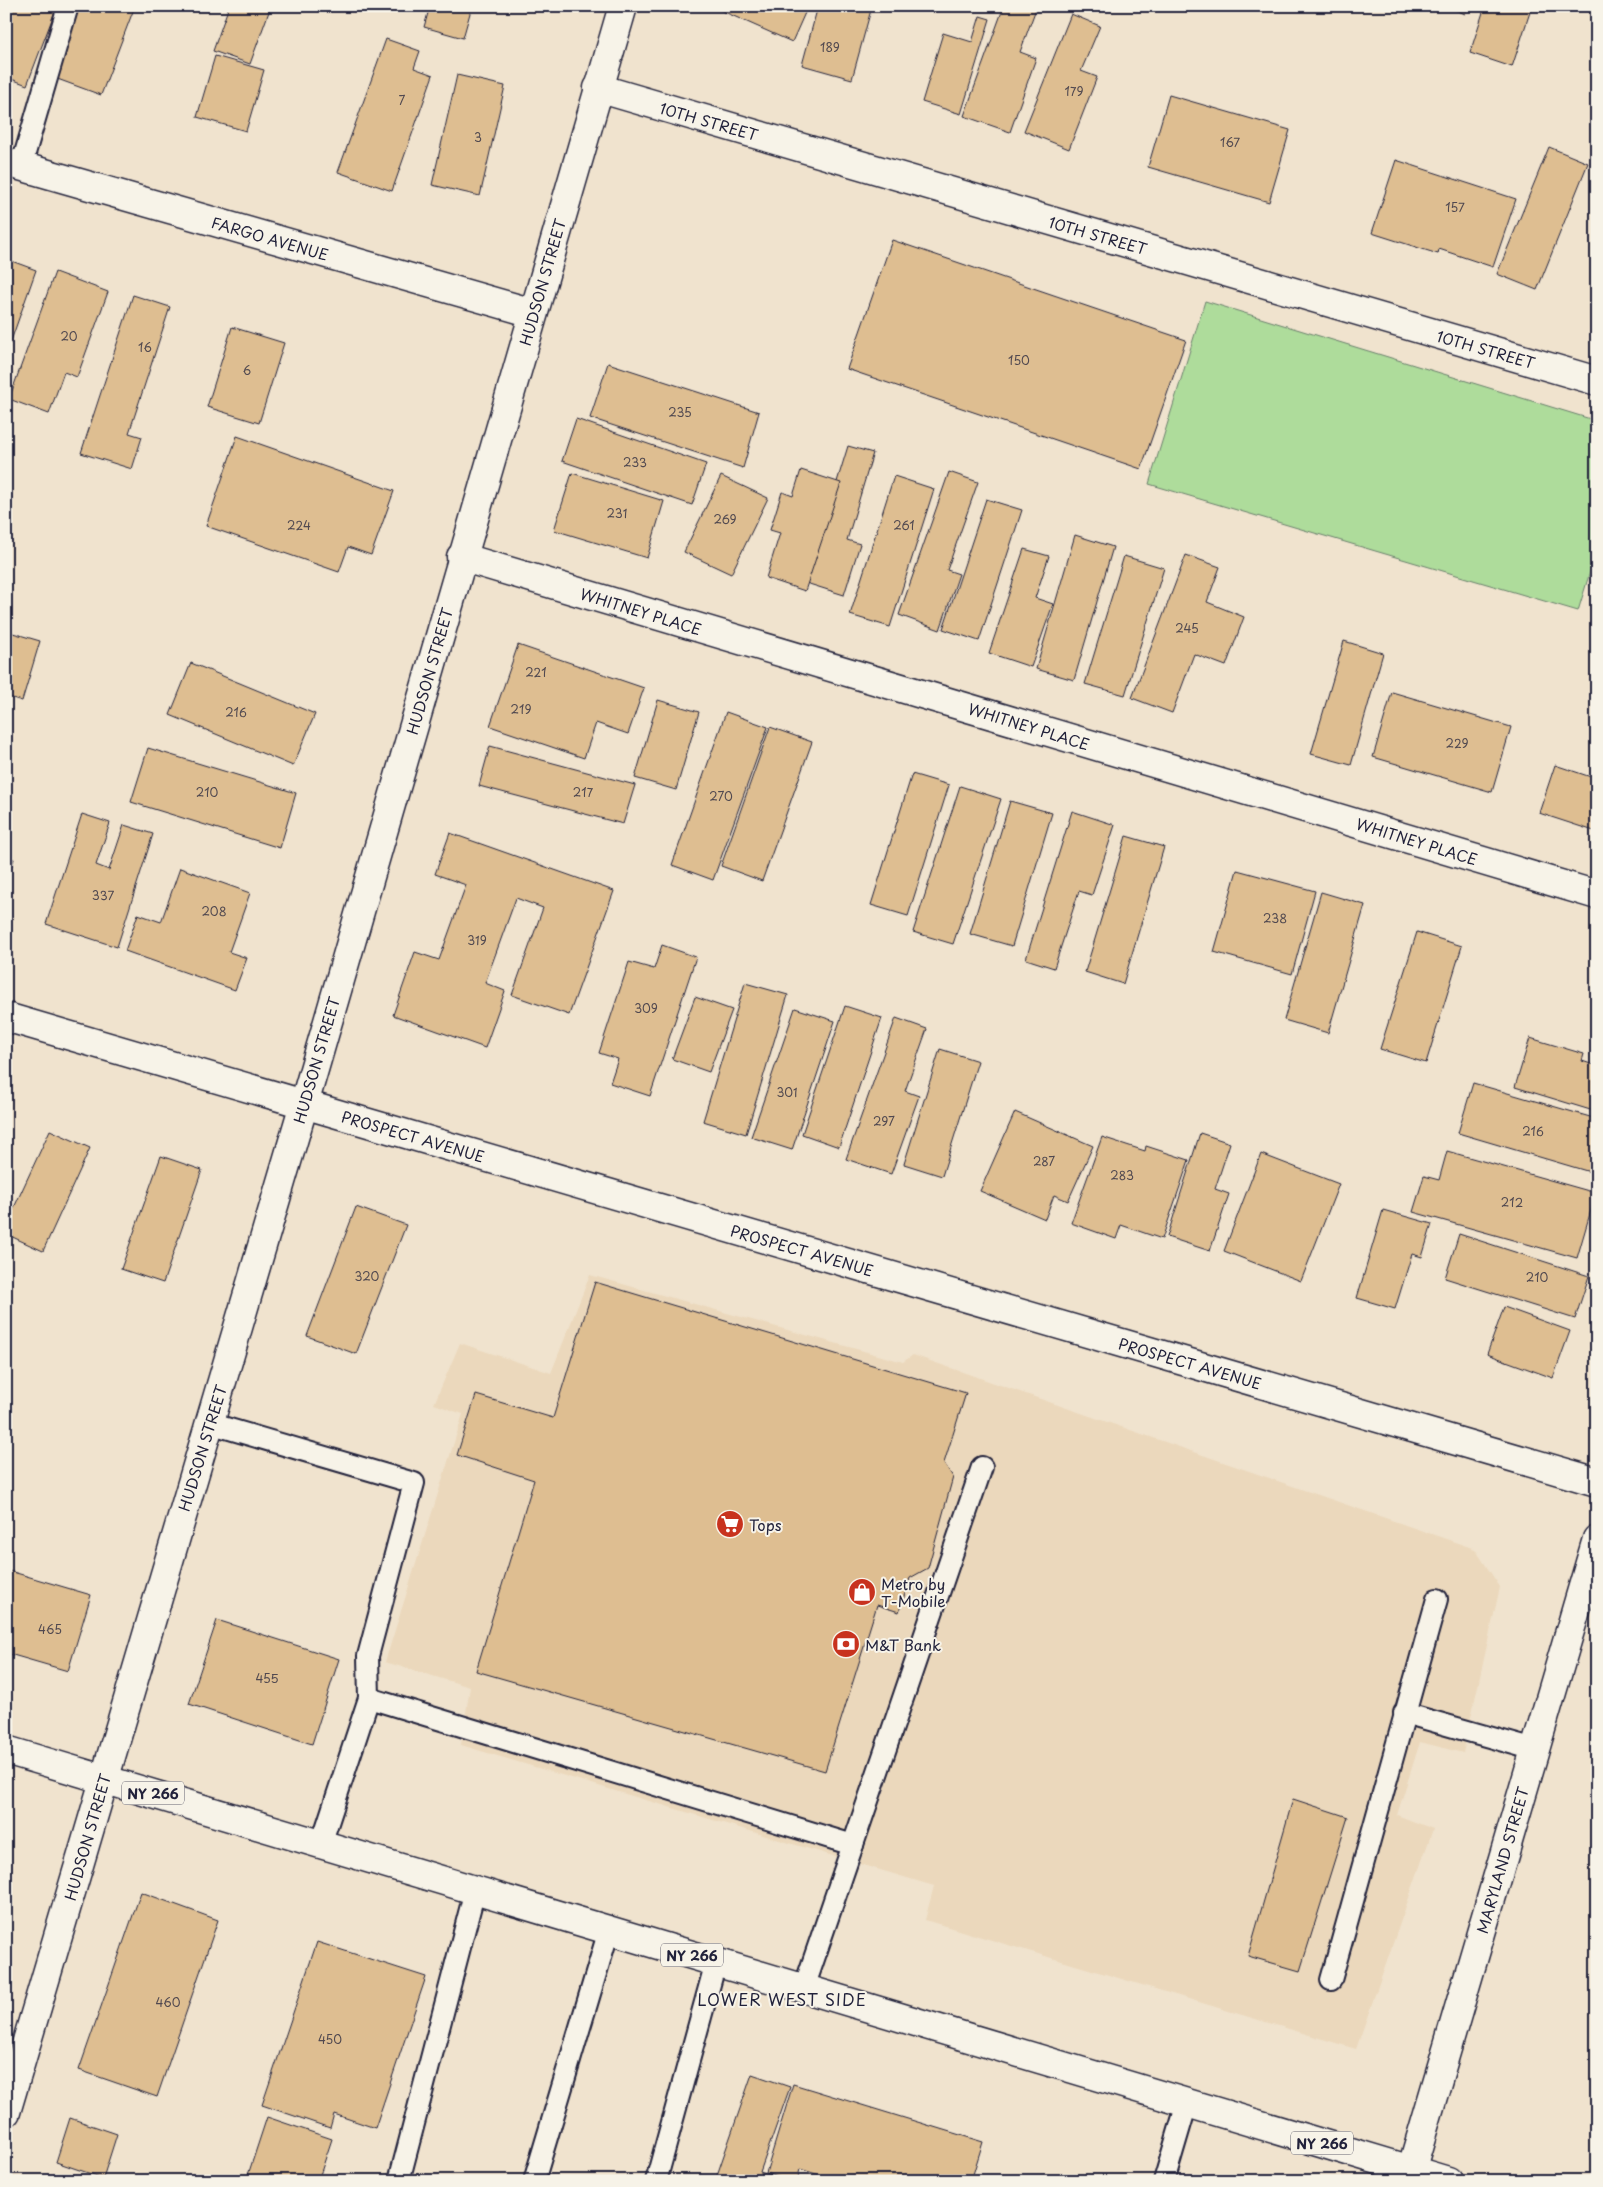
<svg xmlns="http://www.w3.org/2000/svg" width="1603" height="2187" viewBox="0 0 1603 2187" font-family="'Playpen Sans',sans-serif">
<style>
.built{fill:#ebd8bc}
.green{fill:#aedc9b;stroke:#687f6b}
.building{fill:#debe91;stroke:#22223b}
.lines{fill:none;stroke-linecap:round;stroke-linejoin:round}
.service-casing{stroke:#22223b;stroke-width:24}
.minor-casing{stroke:#22223b;stroke-width:31}
.primary-casing{stroke:#22223b;stroke-width:31}
.service{stroke:#f7f3e8;stroke-width:20}
.minor{stroke:#f7f3e8;stroke-width:28}
.primary{stroke:#f7f3e8;stroke-width:28}
.labels{text-anchor:middle;dominant-baseline:central;stroke-width:4;stroke-linejoin:round;paint-order:stroke}
.number-label{font-size:12px;fill:#514950}
.shield{fill:#f7f3e8;stroke:#62616f;stroke-width:1}
.shield-label{font-size:14px;font-weight:bold;fill:#22223b}
.street-label{font-size:15px;fill:#22223b;stroke:#f7f3e8}
.poi-label{font-size:15px;fill:#22223b;stroke:#f7f3e8;text-anchor:start}
.neighbourhood-label{font-size:16px;letter-spacing:1px;fill:#22223b;stroke:#f7f3e8}
</style>
<rect width="100%" height="100%" fill="#f0e3ce"/>
<filter id="ink" filterUnits="userSpaceOnUse"><feTurbulence type="fractalNoise" baseFrequency=".02" numOctaves="2"/><feDisplacementMap in="SourceGraphic" scale="10" xChannelSelector="R" yChannelSelector="G"/><feConvolveMatrix kernelMatrix="1 2 1 2 8 2 1 2 1" color-interpolation-filters="sRGB"/></filter>
<g filter="url(#ink)">
<path class="built" d="M590,1275L903,1362L913,1355L1475,1549L1500,1587L1463,1753L1420,1742L1397,1815L1433,1829L1356,2049L925,1920L934,1886L461,1745L470,1687L385,1662L463,1414L434,1404L460,1343L551,1373Z"/>
<path class="green" d="M1205,301L1597,421V549L1578,611L1149,484Z"/>
<g class="building">
<path d="M6,6H57L27,85L6,77Z"/>
<path d="M78,6H135L101,95L52,77Z"/>
<path d="M229,6H271L250,64L213,51Z"/>
<path d="M430,6H472L463,38L424,27Z"/>
<path d="M711,6H808L792,42Z"/>
<path d="M818,6H872L852,79L802,65Z"/>
<path d="M1004,6H1037L1020,52L1036,58L1010,132L964,116Z"/>
<path d="M1447,6H1468L1465,14Z"/>
<path d="M1485,6H1532L1512,67L1470,53Z"/>
<path d="M1071,14L1100,26L1081,71L1097,77L1069,149L1024,131Z"/>
<path d="M980,16L990,19L961,114L922,102L943,33L972,42Z"/>
<path d="M386,39L420,51L414,68L433,75L392,191L338,172Z"/>
<path d="M215,56L264,70L246,131L197,117Z"/>
<path d="M457,75L505,86L480,196L432,185Z"/>
<path d="M1169,95L1290,130L1269,202L1148,167Z"/>
<path d="M1549,147L1588,163L1537,290L1497,274Z"/>
<path d="M1396,160L1516,199L1493,267L1439,249L1438,254L1372,233Z"/>
<path d="M892,240L1186,340L1141,469L847,369Z"/>
<path d="M6,259L36,270L6,355Z"/>
<path d="M55,272L108,292L77,377L64,372L49,414L9,399Z"/>
<path d="M133,295L170,307L129,433L142,437L132,469L81,453Z"/>
<path d="M232,327L284,343L259,423L207,407Z"/>
<path d="M608,363L759,412L743,468L590,418Z"/>
<path d="M576,419L706,464L692,505L562,461Z"/>
<path d="M237,436L394,491L371,555L348,547L339,572L206,526Z"/>
<path d="M848,446L873,453L847,540L860,544L844,595L806,583Z"/>
<path d="M801,470L841,483L805,591L766,578L780,533L770,530L782,492L793,496Z"/>
<path d="M949,472L978,482L947,570L959,574L940,630L899,615Z"/>
<path d="M572,473L664,501L647,558L554,530Z"/>
<path d="M721,476L768,498L731,574L684,552Z"/>
<path d="M894,476L934,489L890,627L850,615Z"/>
<path d="M986,499L1022,510L979,641L943,629Z"/>
<path d="M1075,535L1113,547L1074,680L1036,669Z"/>
<path d="M1024,549L1049,556L1035,598L1053,604L1031,667L989,653Z"/>
<path d="M1186,555L1220,567L1207,602L1244,617L1226,666L1194,654L1172,713L1132,698Z"/>
<path d="M1124,556L1164,568L1125,695L1085,684Z"/>
<path d="M6,631L40,641L22,701L6,696Z"/>
<path d="M1344,641L1383,653L1351,765L1311,754Z"/>
<path d="M518,645L644,688L628,734L596,723L584,758L490,726Z"/>
<path d="M191,663L315,714L293,766L170,715Z"/>
<path d="M1392,692L1511,727L1492,792L1373,757Z"/>
<path d="M658,700L699,712L676,790L635,778Z"/>
<path d="M726,712L768,727L713,880L672,865Z"/>
<path d="M770,727L812,742L762,881L721,866Z"/>
<path d="M490,746L635,785L623,824L479,786Z"/>
<path d="M148,748L296,793L280,848L131,802Z"/>
<path d="M1555,765L1597,779V832L1539,813Z"/>
<path d="M912,774L949,785L908,916L871,905Z"/>
<path d="M960,786L1001,799L953,944L913,932Z"/>
<path d="M1010,801L1052,813L1012,946L970,934Z"/>
<path d="M1072,811L1115,825L1092,895L1079,891L1054,968L1026,959Z"/>
<path d="M82,814L110,823L96,865L109,870L124,825L153,834L117,947L46,924Z"/>
<path d="M450,833L614,891L569,1015L512,995L543,908L516,898L485,983L505,991L485,1048L393,1015L415,952L439,960L466,885L435,874Z"/>
<path d="M1126,836L1164,847L1123,984L1085,972Z"/>
<path d="M6,857L14,859L6,883Z"/>
<path d="M180,868L250,893L229,952L247,958L235,990L125,951L138,914L161,922Z"/>
<path d="M1237,870L1315,891L1292,974L1214,952Z"/>
<path d="M1321,892L1365,905L1328,1033L1284,1020Z"/>
<path d="M1417,932L1462,946L1426,1063L1380,1049Z"/>
<path d="M662,945L696,957L650,1096L610,1083L618,1059L599,1053L629,962L654,969Z"/>
<path d="M745,983L788,995L746,1134L703,1121Z"/>
<path d="M695,997L732,1010L709,1072L672,1059Z"/>
<path d="M845,1006L882,1018L839,1147L802,1134Z"/>
<path d="M795,1008L835,1021L792,1150L751,1137Z"/>
<path d="M896,1018L927,1029L905,1091L919,1096L891,1174L846,1159Z"/>
<path d="M1530,1038L1584,1054L1582,1061L1597,1066V1112L1515,1087Z"/>
<path d="M940,1049L978,1061L942,1176L904,1164Z"/>
<path d="M1473,1083L1597,1119V1174L1458,1133Z"/>
<path d="M1015,1112L1093,1146L1068,1201L1054,1195L1045,1219L980,1191Z"/>
<path d="M50,1130L90,1148L43,1251L6,1234V1225Z"/>
<path d="M1200,1133L1230,1143L1215,1189L1229,1194L1210,1251L1167,1237Z"/>
<path d="M1102,1137L1145,1151L1146,1146L1189,1160L1162,1239L1121,1225L1116,1239L1071,1223Z"/>
<path d="M1447,1151L1596,1193L1577,1258L1413,1212L1424,1176L1439,1180Z"/>
<path d="M1261,1154L1339,1184L1301,1281L1224,1251Z"/>
<path d="M161,1156L202,1170L163,1283L121,1269Z"/>
<path d="M356,1207L406,1225L356,1354L307,1336Z"/>
<path d="M1383,1210L1432,1224L1422,1257L1412,1254L1395,1309L1357,1298Z"/>
<path d="M1459,1234L1589,1276L1575,1319L1445,1278Z"/>
<path d="M595,1282L966,1393L944,1463L953,1477L928,1568L910,1578L899,1612L877,1605L825,1771L476,1671L534,1480L457,1455L476,1395L553,1418Z"/>
<path d="M1504,1307L1570,1331L1553,1378L1487,1354Z"/>
<path d="M6,1570L91,1595L68,1671L6,1653Z"/>
<path d="M217,1620L339,1659L312,1744L189,1704Z"/>
<path d="M1293,1799L1348,1817L1300,1971L1248,1956Z"/>
<path d="M141,1892L218,1920L157,2097L79,2070Z"/>
<path d="M317,1942L426,1977L375,2128L334,2114L330,2128L262,2105Z"/>
<path d="M752,2074L790,2087L760,2172L786,2181H715Z"/>
<path d="M793,2084L983,2142L971,2181H839L800,2169L797,2181H791L766,2173Z"/>
<path d="M267,2117L332,2139L318,2181H246Z"/>
<path d="M70,2118L117,2134L103,2178L56,2162Z"/>
</g>
<g class="lines">
<g class="service-casing">
<g id="service">
<path d="M21,167L68,6"/>
<path d="M209,1423L414,1483L368,1656L369,1698L321,1844"/>
<path d="M369,1698L853,1845"/>
<path d="M1404,1713L1535,1750"/>
<path d="M1331,1980L1437,1599"/>
<path d="M804,1988L982,1467"/>
<path d="M399,2181L475,1890"/>
<path d="M534,2181L609,1930"/>
<path d="M656,2181L716,1962"/>
<path d="M1164,2181L1187,2103"/>
</g>
</g>
<g class="minor-casing">
<g id="minor">
<path d="M598,88L1597,381"/>
<path d="M6,162L533,313"/>
<path d="M461,557L1597,895"/>
<path d="M6,1017L1597,1482"/>
<path d="M6,2112L304,1104L623,6"/>
<path d="M1408,2181L1597,1539"/>
</g>
</g>
<g class="primary-casing">
<path id="primary" d="M6,1750L1448,2181"/>
</g>
<use href="#service" class="service"/>
<use href="#minor" class="minor"/>
<use href="#primary" class="primary"/>
</g>
</g>
<defs>
<g id="supermarket-disc" transform="scale(1.4375)"><circle r="9.5" fill="#c8321e" stroke="#f7f3e8"/><path d="M-6-5.5h2.5l.6 2H6L4.5 2H-2.5L-4.4-4H-6ZM-1.5 3.2a1.3 1.3 0 1 0 .1 0ZM3 3.2a1.3 1.3 0 1 0 .1 0Z" fill="#fff"/></g>
<g id="shop-disc" transform="scale(1.4375)"><circle r="9.5" fill="#c8321e" stroke="#f7f3e8"/><path d="M-5-2.5h2.3a2.7 3.5 0 0 1 5.4 0H5L5.5 6h-11ZM-1.5-2.5h3a1.5 2.3 0 0 0-3 0Z" fill="#fff"/></g>
<g id="bank-disc" transform="scale(1.4375)"><circle r="9.5" fill="#c8321e" stroke="#f7f3e8"/><path d="M-6-4H6V4H-6ZM0-2.3a2.3 2.3 0 1 0 0 4.6a2.3 2.3 0 1 0 0-4.6Z" fill="#fff"/></g>
</defs>
<g fill-rule="evenodd">
<use href="#supermarket-disc" x="730" y="1524"/>
<use href="#shop-disc" x="862" y="1592"/>
<use href="#bank-disc" x="846" y="1644"/>
</g>
<g class="labels">
<g class="number-label">
<text x="830" y="47">189</text>
<text x="1074" y="91">179</text>
<text x="402" y="100">7</text>
<text x="478" y="137">3</text>
<text x="1230" y="142">167</text>
<text x="1455" y="207">157</text>
<text x="69" y="336">20</text>
<text x="145" y="347">16</text>
<text x="1019" y="360">150</text>
<text x="247" y="370">6</text>
<text x="680" y="412">235</text>
<text x="635" y="462">233</text>
<text x="617" y="513">231</text>
<text x="725" y="519">269</text>
<text x="299" y="525">224</text>
<text x="904" y="525">261</text>
<text x="1187" y="628">245</text>
<text x="536" y="672">221</text>
<text x="521" y="709">219</text>
<text x="236" y="712">216</text>
<text x="1457" y="743">229</text>
<text x="207" y="792">210</text>
<text x="583" y="792">217</text>
<text x="721" y="796">270</text>
<text x="103" y="895">337</text>
<text x="214" y="911">208</text>
<text x="1275" y="918">238</text>
<text x="477" y="940">319</text>
<text x="646" y="1008">309</text>
<text x="787" y="1092">301</text>
<text x="884" y="1121">297</text>
<text x="1533" y="1131">216</text>
<text x="1044" y="1161">287</text>
<text x="1122" y="1175">283</text>
<text x="1512" y="1202">212</text>
<text x="367" y="1276">320</text>
<text x="1537" y="1277">210</text>
<text x="50" y="1629">465</text>
<text x="267" y="1678">455</text>
<text x="168" y="2002">460</text>
<text x="330" y="2039">450</text>
</g>
<g class="shield">
<rect x="122" y="1781.5" width="62" height="23" rx="4"/>
<rect x="661" y="1943.5" width="62" height="23" rx="4"/>
<rect x="1291" y="2131.5" width="62" height="23" rx="4"/>
</g>
<g class="shield-label">
<text x="153" y="1793">NY 266</text>
<text x="692" y="1955">NY 266</text>
<text x="1322" y="2143">NY 266</text>
</g>
<g class="street-label">
<text transform="translate(709 121) rotate(16)">10TH STREET</text>
<text transform="translate(1098 235) rotate(16)">10TH STREET</text>
<text transform="translate(270 238) rotate(16)">FARGO AVENUE</text>
<text transform="translate(542 282) rotate(-74)">HUDSON STREET</text>
<text transform="translate(1486 349) rotate(16)">10TH STREET</text>
<text transform="translate(641 611) rotate(17)">WHITNEY PLACE</text>
<text transform="translate(429 671) rotate(-74)">HUDSON STREET</text>
<text transform="translate(1029 726) rotate(17)">WHITNEY PLACE</text>
<text transform="translate(1417 841) rotate(17)">WHITNEY PLACE</text>
<text transform="translate(316 1060) rotate(-74)">HUDSON STREET</text>
<text transform="translate(413 1136) rotate(16)">PROSPECT AVENUE</text>
<text transform="translate(802 1250) rotate(16)">PROSPECT AVENUE</text>
<text transform="translate(1190 1363) rotate(16)">PROSPECT AVENUE</text>
<text transform="translate(202 1448) rotate(-73)">HUDSON STREET</text>
<text transform="translate(87 1837) rotate(-74)">HUDSON STREET</text>
<text transform="translate(1502 1860) rotate(-74)">MARYLAND STREET</text>
</g>
<g class="poi-label">
<text x="749" y="1524">Tops</text>
<text x="881" y="1583">Metro by<tspan x="881" dy="17">T-Mobile</tspan></text>
<text x="865" y="1644">M&amp;T Bank</text>
</g>
<g class="neighbourhood-label">
<text x="782" y="1999">LOWER WEST SIDE</text>
</g>
</g>
<rect width="1603" height="2187" fill="none" stroke="#f7f3e8" stroke-width="25"/>
<rect x="12" y="12" width="1578" height="2162" fill="none" stroke="#22223b" stroke-width="2" filter="url(#ink)"/>
</svg>
